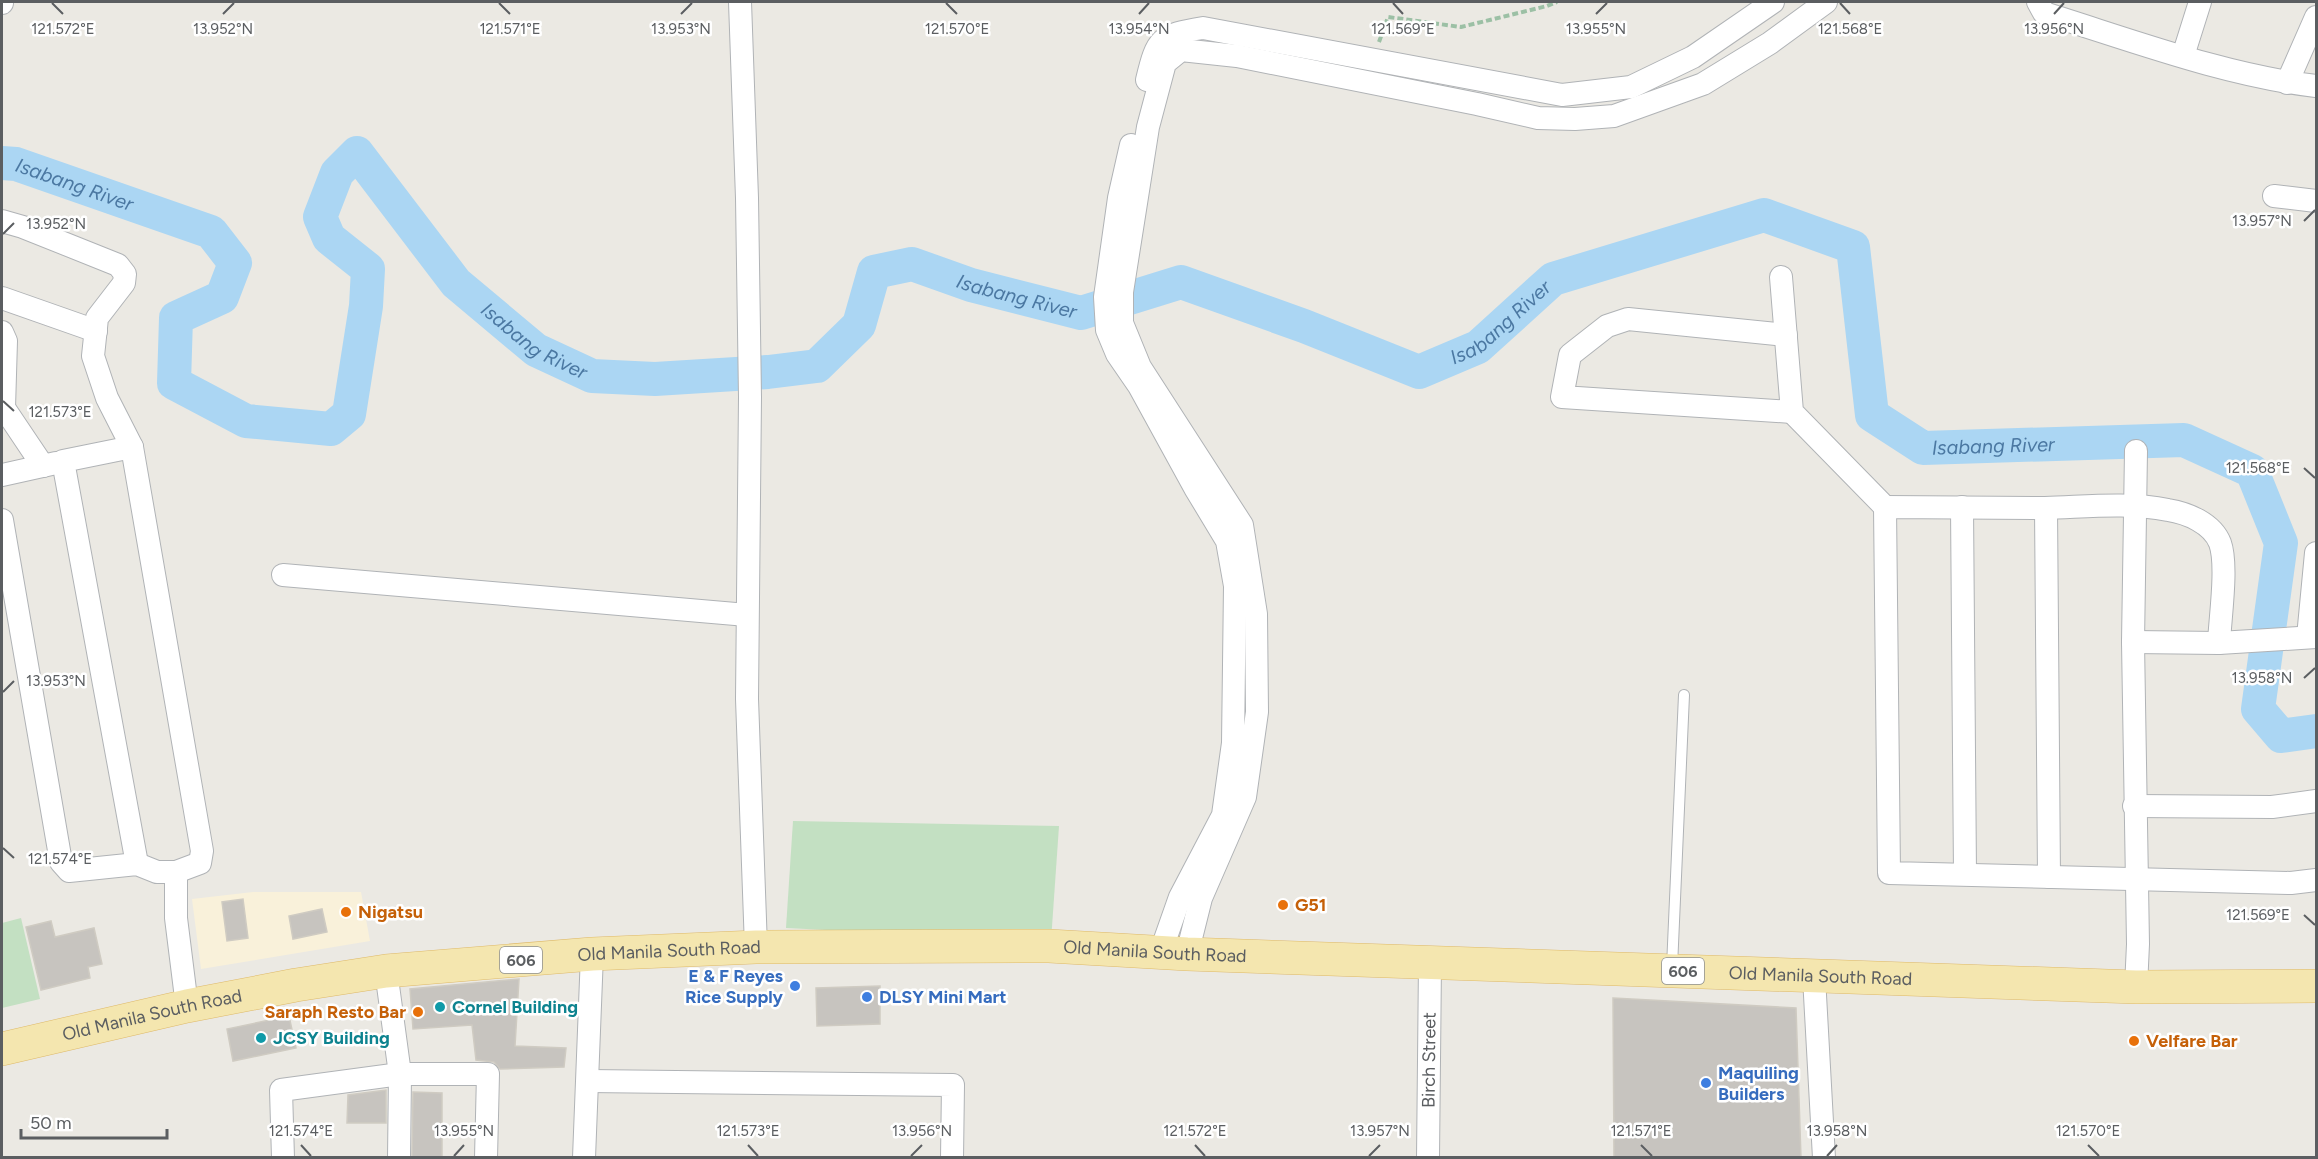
<svg xmlns="http://www.w3.org/2000/svg" width="2318" height="1159" viewBox="0 0 2318 1159" font-family="Figtree,sans-serif">
<style>
.commercial{fill:#f9f1da}
.green{fill:#c3e0c2}
.lines{fill:none;stroke-linecap:round;stroke-linejoin:round}
.river{stroke:#abd6f3;stroke-width:34}
.building{fill:#c7c4bf;stroke:#cfcbc2;stroke-width:1.5}
.service-casing{stroke:#b0b3b6;stroke-width:12}
.minor-casing{stroke:#b0b3b6;stroke-width:24}
.primary-casing{stroke:#deb969;stroke-width:34}
.path{stroke:#9cc0a5;stroke-width:4;stroke-dasharray:6 3;stroke-linecap:butt}
.service{stroke:#fff;stroke-width:10}
.minor{stroke:#fff;stroke-width:22}
.primary{stroke:#f4e6af;stroke-width:33}
.ticks{fill:none;stroke:#5b5e61;stroke-width:2}
.food-dot{fill:#e8710a;stroke:#fff;stroke-width:2}
.shop-dot{fill:#3f7fe0;stroke:#fff;stroke-width:2}
.culture-dot{fill:#0f9aa8;stroke:#fff;stroke-width:2}
.labels{text-anchor:middle;dominant-baseline:central;stroke-width:5;stroke-linejoin:round;paint-order:stroke}
.shield{fill:#fff;stroke:#8c8e90;stroke-width:1.5}
.shield-label{font-size:16px;font-weight:bold;fill:#5b5e61}
.food-label{font-size:18px;font-weight:bold;fill:#c56008;stroke:#fff;text-anchor:start}
.street-label{font-size:18px;fill:#5b5e61;stroke:#fff}
.shop-label{font-size:18px;font-weight:bold;fill:#366cbe;stroke:#fff;text-anchor:start}
.culture-label{font-size:18px;font-weight:bold;fill:#0d838f;stroke:#fff;text-anchor:start}
.water-label{font-size:20px;font-style:italic;fill:#4b78a2;stroke:#fff}
.ticks-label{font-size:15px;text-anchor:middle;fill:#5b5e61;stroke:#fff;stroke-width:5;stroke-linejoin:round;paint-order:stroke}
</style>
<rect width="100%" height="100%" fill="#ebe9e3"/>
<path class="commercial" d="M253,892H361L370,941L201,969L192,899Z"/>
<g class="green">
<path d="M793,821L1059,826L1051,941L786,928Z"/>
<path d="M21,918L40,999L2,1008V923Z"/>
</g>
<g class="lines">
<path class="river" id="s1" d="M2,163L16,164L211,232L235,263L222,297L176,318L174,383L246,421L331,429L349,414L366,306L368,269L329,238L320,217L337,173L357,153L456,283L536,350L592,376L655,379L768,372L817,366L859,325L874,272L912,264L971,285L1081,313L1181,282L1304,326L1419,372L1478,347L1553,279L1764,215L1853,247L1872,415L1923,448L2184,440L2252,471L2281,543L2258,709L2281,736L2316,731"/>
</g>
<g class="building">
<path d="M243,899L248,938L227,941L222,902Z"/>
<path d="M322,909L327,932L293,939L289,916Z"/>
<path d="M51,921L55,937L94,928L102,964L88,967L90,978L41,990L26,927Z"/>
<path d="M519,979L515,1046L566,1048L564,1067L500,1069L494,1062L476,1060L472,1025L413,1029L410,989Z"/>
<path d="M880,986V1024L817,1026L816,988Z"/>
<path d="M1613,998L1796,1008L1801,1158H1614Z"/>
<path d="M289,1016L296,1048L233,1061L227,1029Z"/>
<path d="M386,1090V1123H347L348,1095Z"/>
<path d="M413,1092L442,1093V1158H412Z"/>
</g>
<g class="lines">
<g class="service-casing">
<path id="service" d="M1672,967L1684,695"/>
</g>
<g class="minor-casing">
<g id="minor">
<path d="M740,2L747,198L750,397L747,699L756,947"/>
<path d="M2038,2L2044,13C2131,40 2227,76 2316,86"/>
<path d="M2,3V2"/>
<path d="M2183,56L2200,2"/>
<path d="M1147,80C1157,38 1160,35 1203,28L1562,95L1631,87L1693,57L1773,2"/>
<path d="M2287,83L2316,17"/>
<path d="M1131,145L1119,198L1105,297L1107,330L1117,354L1139,386L1195,488L1227,541L1235,586L1233,743L1223,815L1180,897L1161,951"/>
<path d="M2274,196L2316,201"/>
<path d="M2,221L23,227L118,265L125,274L124,283L97,318L93,356L107,398L132,447L202,851L200,863L176,872H157L137,864L69,871L61,862L2,520"/>
<path d="M1781,277L1792,412L1885,507"/>
<path d="M2,298L96,331"/>
<path d="M2,332L6,341L4,408L2,411"/>
<path d="M1786,335L1628,319L1607,326L1570,355L1562,397L1792,412"/>
<path d="M4,408L43,466"/>
<path d="M132,447L63,461L137,864"/>
<path d="M2136,451L2133,642L2138,944L2136,987"/>
<path d="M2,475L56,463"/>
<path d="M1962,507L1965,874"/>
<path d="M2046,508L2049,877"/>
<path d="M283,575L747,615"/>
<path d="M2308,637L2316,553"/>
<path d="M2133,642L2219,643L2316,637"/>
<path d="M2219,643C2220,618 2228,565 2220,543C2212,523 2187,513 2168,510C2127,502 2086,507 2045,508C1992,508 1939,507 1885,507L1889,873L2291,883L2316,880"/>
<path d="M2134,806L2272,807L2316,801"/>
<path d="M176,872V918L187,1006"/>
<path d="M1187,954L1201,898L1245,797L1257,712L1256,614L1242,525L1140,367L1122,323V292L1148,127L1165,63L1181,50L1237,56L1477,104L1538,118L1575,119L1614,116L1703,84L1770,43L1826,2"/>
<path d="M386,971L400,1074L399,1158"/>
<path d="M1814,977L1824,1158"/>
<path d="M588,1081L953,1085L952,1158"/>
<path d="M283,1158L281,1090L400,1074H488L486,1158"/>
<path d="M584,1158L592,954"/>
<path id="s2" d="M1428,1158L1430,963"/>
</g>
</g>
<g class="primary-casing">
<g id="primary">
<path id="s3" d="M2,1049L187,1006L296,985L386,971L592,954L756,947L1049,946L1187,954L2136,987L2316,986"/>
</g>
</g>
<path class="path" d="M1379,42L1388,17L1461,27L1547,6L1557,2"/>
<use href="#service" class="service"/>
<use href="#minor" class="minor"/>
<use href="#primary" class="primary"/>
</g>
<path class="ticks" d="M52,3L63,14M499,3L510,14M946,3L957,14M1393,3L1403,14M1840,3L1850,14M223,14L234,3M681,14L692,3M1139,14L1149,3M1596,14L1607,3M2054,14L2064,3M2304,221L2315,210M3,234L14,223M3,401L14,411M2304,468L2315,478M2304,678L2315,668M3,692L14,681M3,848L14,858M2304,915L2315,925M301,1145L311,1156M748,1145L758,1156M1195,1145L1205,1156M1641,1145L1652,1156M2088,1145L2099,1156M454,1156L464,1145M911,1156L922,1145M1369,1156L1380,1145M1827,1156L1837,1145"/>
<g class="food-dot">
<circle cx="1283" cy="905" r="6"/>
<circle cx="346" cy="912" r="6"/>
<circle cx="418" cy="1012" r="6"/>
<circle cx="2134" cy="1041" r="6"/>
</g>
<g class="shop-dot">
<circle cx="795" cy="986" r="6"/>
<circle cx="867" cy="997" r="6"/>
<circle cx="1706" cy="1083" r="6"/>
</g>
<g class="culture-dot">
<circle cx="440" cy="1007" r="6"/>
<circle cx="261" cy="1038" r="6"/>
</g>
<g class="labels">
<g class="shield">
<rect x="500" y="947" width="42" height="26" rx="4.5"/>
<rect x="1662" y="958" width="42" height="26" rx="4.5"/>
</g>
<g class="shield-label">
<text x="521" y="960">606</text>
<text x="1683" y="971">606</text>
</g>
<g class="food-label">
<text x="1295" y="905">G51</text>
<text x="358" y="912">Nigatsu</text>
<text x="406" y="1012" text-anchor="end">Saraph Resto Bar</text>
<text x="2146" y="1041">Velfare Bar</text>
</g>
<g class="street-label">
<text stroke="none"><textPath href="#s3" startOffset="676">Old Manila South Road</textPath></text>
<text stroke="none"><textPath href="#s3" startOffset="1162">Old Manila South Road</textPath></text>
<text stroke="none"><textPath href="#s3" startOffset="1828">Old Manila South Road</textPath></text>
<text stroke="none"><textPath href="#s3" startOffset="154">Old Manila South Road</textPath></text>
<text stroke="none"><textPath href="#s2" startOffset="98">Birch Street</textPath></text>
</g>
<g class="shop-label">
<text x="783" y="976" text-anchor="end">E &amp; F Reyes<tspan x="783" dy="21">Rice Supply</tspan></text>
<text x="879" y="997">DLSY Mini Mart</text>
<text x="1718" y="1073">Maquiling<tspan x="1718" dy="21">Builders</tspan></text>
</g>
<g class="culture-label">
<text x="452" y="1007">Cornel Building</text>
<text x="273" y="1038">JCSY Building</text>
</g>
<g class="water-label">
<text stroke="none"><textPath href="#s1" startOffset="76">Isabang River</textPath></text>
<text stroke="none"><textPath href="#s1" startOffset="1714">Isabang River</textPath></text>
<text stroke="none"><textPath href="#s1" startOffset="2236">Isabang River</textPath></text>
<text stroke="none"><textPath href="#s1" startOffset="1158">Isabang River</textPath></text>
<text stroke="none"><textPath href="#s1" startOffset="2920">Isabang River</textPath></text>
</g>
</g>
<g class="ticks-label">
<text x="63" y="34">121.572°E</text>
<text x="223" y="34">13.952°N</text>
<text x="510" y="34">121.571°E</text>
<text x="681" y="34">13.953°N</text>
<text x="957" y="34">121.570°E</text>
<text x="1139" y="34">13.954°N</text>
<text x="1403" y="34">121.569°E</text>
<text x="1596" y="34">13.955°N</text>
<text x="1850" y="34">121.568°E</text>
<text x="2054" y="34">13.956°N</text>
<text x="2262" y="226">13.957°N</text>
<text x="56" y="229">13.952°N</text>
<text x="60" y="417">121.573°E</text>
<text x="2258" y="473">121.568°E</text>
<text x="2262" y="683">13.958°N</text>
<text x="56" y="686">13.953°N</text>
<text x="60" y="864">121.574°E</text>
<text x="2258" y="920">121.569°E</text>
<text x="301" y="1136">121.574°E</text>
<text x="464" y="1136">13.955°N</text>
<text x="748" y="1136">121.573°E</text>
<text x="922" y="1136">13.956°N</text>
<text x="1195" y="1136">121.572°E</text>
<text x="1380" y="1136">13.957°N</text>
<text x="1641" y="1136">121.571°E</text>
<text x="1837" y="1136">13.958°N</text>
<text x="2088" y="1136">121.570°E</text>
</g>
<rect width="2318" height="1159" fill="none" stroke="#5b5e61" stroke-width="6"/>
<path d="M21 1129v9h146v-9" fill="none" stroke="#5b5e61" stroke-width="3"/>
<text x="30" y="1129" font-size="18" fill="#5b5e61" stroke="#ffffff" stroke-width="4.5" paint-order="stroke">50 m</text>
</svg>
